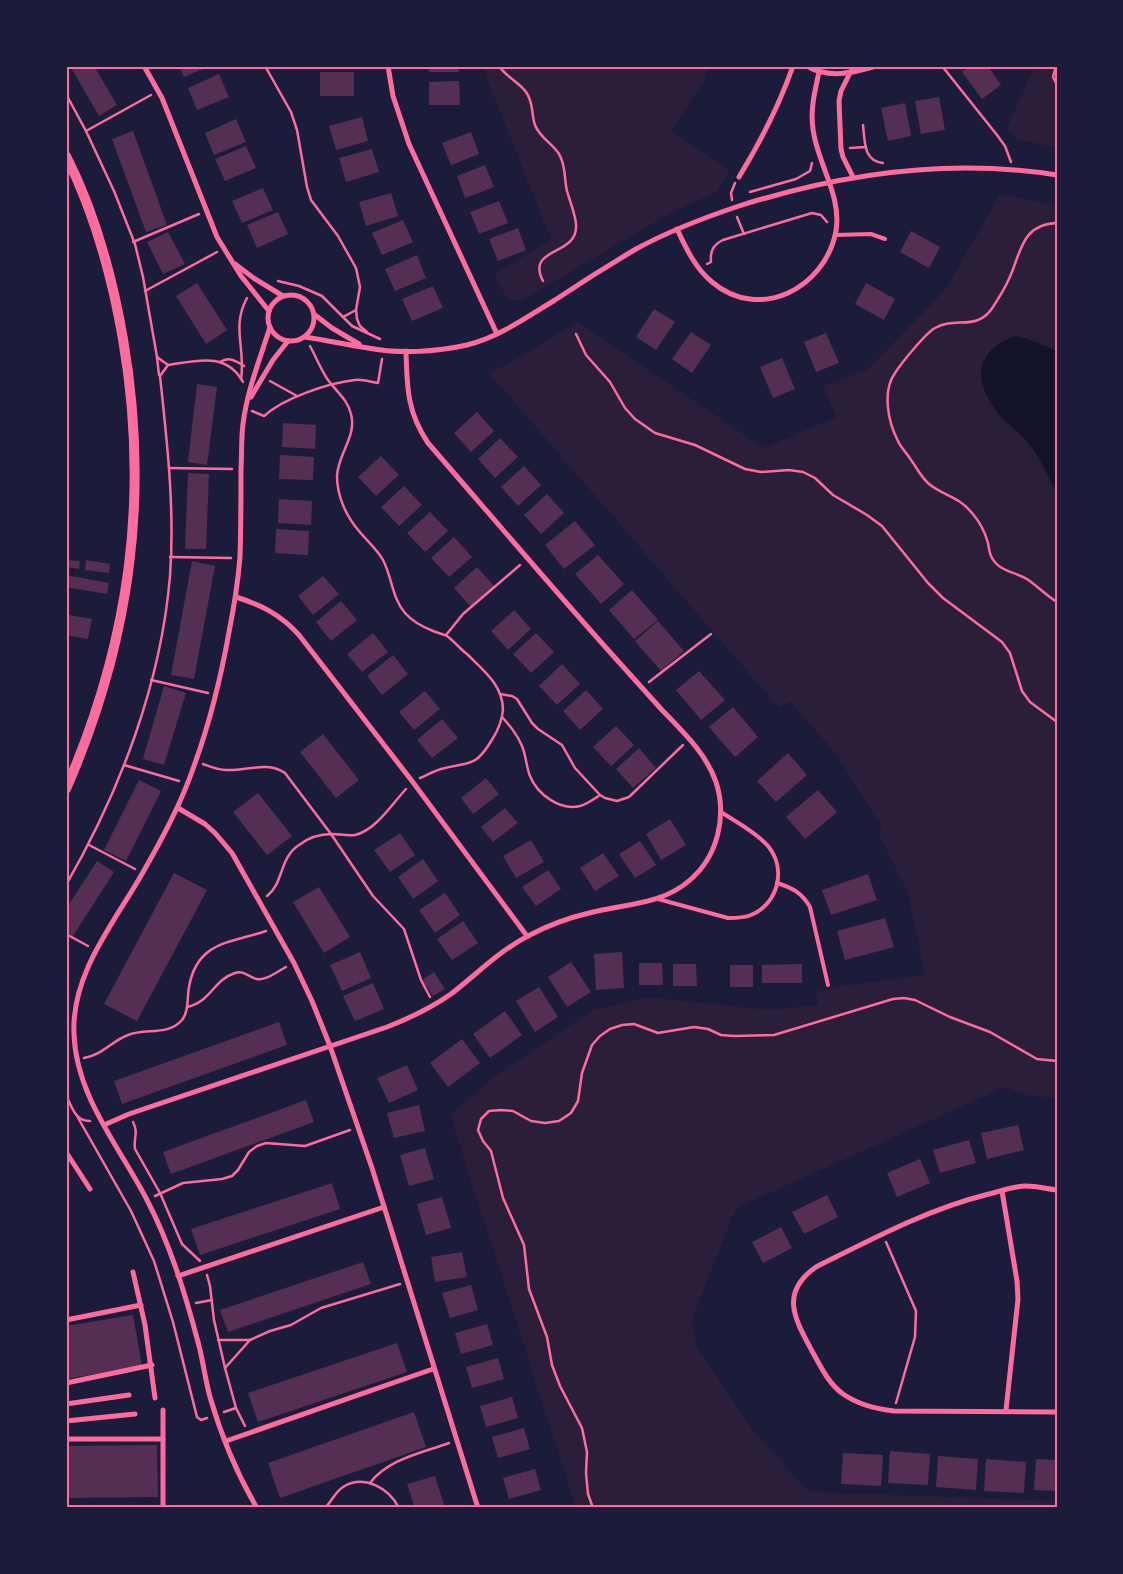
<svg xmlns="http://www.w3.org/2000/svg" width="1123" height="1574" viewBox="0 0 1123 1574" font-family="Merriweather,serif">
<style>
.green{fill:#2a1e3b}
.water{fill:#12122b}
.building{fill:#542f53}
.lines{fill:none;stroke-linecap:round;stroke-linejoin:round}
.path{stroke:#ff6b9d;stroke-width:2.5}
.service{stroke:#ff6b9d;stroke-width:4}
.minor{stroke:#ff6b9d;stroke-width:5}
.secondary{stroke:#ff6b9d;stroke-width:10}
.neatline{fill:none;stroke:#ff6b9d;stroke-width:2}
</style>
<rect width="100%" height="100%" fill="#1b1b3a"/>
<g class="green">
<path d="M485,66H709L706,78L671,131L730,171L716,192L669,214L523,300H508L494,274L551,240L486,76Z"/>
<path d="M1035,66H1057V148L1016,139L1007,128Z"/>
<path d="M1000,194L1057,206V1098L1031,1096L1005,1087L736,1208L692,1319L696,1346L753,1431L810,1492L1057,1501V1508H576L450,1115L496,1075L593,1010L648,997L768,1010L819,1005L816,992L841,986L925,975L908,893L878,832L883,829L836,754L790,701L779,708L489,373L510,363L577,322L764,448L837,417L823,386L868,369L946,289Z"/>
</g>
<path class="water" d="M1015,336L1028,339L1057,351V492C1047,477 1041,458 1030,445C1020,432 1004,423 995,409C972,376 977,351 1015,336Z"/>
<g class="building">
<path d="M70,66H94L117,105L99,116Z"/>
<path d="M179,66H210L184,77Z"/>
<path d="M428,66H459V72H429Z"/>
<path d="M970,66H988L1001,85L982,99L962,72Z"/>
<rect x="320" y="72" width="34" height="24"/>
<path d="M219,74L229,97L197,110L188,88Z"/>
<path d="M459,81L460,105H429V82Z"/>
<path d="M939,97L945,130L921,134L915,101Z"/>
<path d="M905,103L911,136L888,141L881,108Z"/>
<path d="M362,117L368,141L336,150L329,126Z"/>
<path d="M236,119L246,142L214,155L205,133Z"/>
<path d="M133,131L167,225L146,232L112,139Z"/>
<path d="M471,132L479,154L451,165L442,143Z"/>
<path d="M246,146L256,168L225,181L215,159Z"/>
<path d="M372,149L379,172L346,182L339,158Z"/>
<path d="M485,165L494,187L465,198L457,176Z"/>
<path d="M263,188L273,210L242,223L232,201Z"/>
<path d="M391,193L398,216L366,226L359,202Z"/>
<path d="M499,201L508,223L479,234L470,212Z"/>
<path d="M278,212L288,234L257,248L247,225Z"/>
<path d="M403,220L413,242L382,255L372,233Z"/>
<path d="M518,228L526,250L498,261L489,239Z"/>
<path d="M911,231L940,247L929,268L900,252Z"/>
<path d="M168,232L185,264L163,274L147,242Z"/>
<path d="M417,255L426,278L395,291L385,269Z"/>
<path d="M197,283L227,330L206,344L176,296Z"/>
<path d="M866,283L895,299L884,320L855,304Z"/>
<path d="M433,286L443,308L412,321L402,299Z"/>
<path d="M654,309L675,322L656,350L636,337Z"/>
<path d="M691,332L711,345L692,373L672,359Z"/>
<path d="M826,333L839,363L816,372L804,342Z"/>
<path d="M782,358L795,389L773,398L760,367Z"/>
<path d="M197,384L217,387L207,465L188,462Z"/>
<path d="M477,412L494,431L471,452L454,433Z"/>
<path d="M283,423L316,425L315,449L282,447Z"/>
<path d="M500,438L518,457L495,478L478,459Z"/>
<path d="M280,455L314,457L313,480L279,479Z"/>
<path d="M381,456L399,475L376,496L358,477Z"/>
<path d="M524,466L541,485L518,506L501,487Z"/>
<path d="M188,473L209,474L206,549H185Z"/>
<path d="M404,486L422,505L399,526L381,507Z"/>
<path d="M547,494L564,513L541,534L524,515Z"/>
<path d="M279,499L312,501L311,525L278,523Z"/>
<path d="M430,512L448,531L425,552L407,533Z"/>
<path d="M575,521L595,545L564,569L545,545Z"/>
<path d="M276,529L309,531L308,555L275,553Z"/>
<path d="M454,537L472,557L449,577L431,558Z"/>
<path d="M598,555L624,584L601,604L575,574Z"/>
<path d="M66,560L80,561L79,569L66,567Z"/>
<path d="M86,560L110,564L109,573L85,570Z"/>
<path d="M192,561L215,566L194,679L171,675Z"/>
<path d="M477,567L494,586L471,607L454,588Z"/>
<path d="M66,575L109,583L107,594L66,587Z"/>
<path d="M323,576L339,594L313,615L298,596Z"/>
<path d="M632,590L658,620L634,639L609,610Z"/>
<path d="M341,601L357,620L331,641L316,622Z"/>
<path d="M514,610L531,629L508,650L491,631Z"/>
<path d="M69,615L92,619L88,639L66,635Z"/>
<path d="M658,621L684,651L661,671L635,641Z"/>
<path d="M373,633L388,652L362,672L347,654Z"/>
<path d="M536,633L554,652L531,673L513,654Z"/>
<path d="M393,655L408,674L382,695L367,676Z"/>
<path d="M562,664L580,684L557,705L539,686Z"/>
<path d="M699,671L725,700L701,720L676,690Z"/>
<path d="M164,686L186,693L164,765L143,759Z"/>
<path d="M586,690L603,709L580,730L563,711Z"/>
<path d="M425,691L440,709L414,730L399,712Z"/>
<path d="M733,707L758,737L735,757L709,727Z"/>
<path d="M442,719L458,738L432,758L417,740Z"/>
<path d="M616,726L634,745L611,766L593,747Z"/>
<path d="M323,734L359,780L336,798L300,752Z"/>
<path d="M639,748L656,768L633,788L616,769Z"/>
<path d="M788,753L807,775L776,802L757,781Z"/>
<path d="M486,778L499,794L473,814L461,798Z"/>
<path d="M139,780L161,791L126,861L104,850Z"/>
<path d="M818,790L837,812L805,839L786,817Z"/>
<path d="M258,793L292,836L267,855L233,812Z"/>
<path d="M505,808L518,823L493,842L481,827Z"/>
<path d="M670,819L686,845L661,860L646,834Z"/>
<path d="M400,833L415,855L390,872L374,850Z"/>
<path d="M531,840L544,862L516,878L503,856Z"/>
<path d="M640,841L656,865L635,878L619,854Z"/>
<path d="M603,853L619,876L595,891L580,868Z"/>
<path d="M423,859L438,881L413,899L398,877Z"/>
<path d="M97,861L114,872L73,936L66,932V909Z"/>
<path d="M548,870L561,889L536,906L522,887Z"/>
<path d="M174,873L207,890L137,1021L104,1004Z"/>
<path d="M868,874L877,900L831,915L822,890Z"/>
<path d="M319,887L350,937L324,953L293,902Z"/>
<path d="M445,893L460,915L435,933L419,910Z"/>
<path d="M885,918L894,947L845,960L837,931Z"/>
<path d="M463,921L478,943L452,960L437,939Z"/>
<path d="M360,952L371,978L342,991L330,965Z"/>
<path d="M622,952L624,988L596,990L594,954Z"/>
<path d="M571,962L591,992L567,1007L548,977Z"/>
<path d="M639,963H662L663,985H639Z"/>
<path d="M673,964H696L697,986H673Z"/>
<path d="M802,964V983H762V965Z"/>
<rect x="730" y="965" width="23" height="22"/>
<path d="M434,972L445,989L433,996L422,980Z"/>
<path d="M373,983L384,1009L355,1021L343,996Z"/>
<path d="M539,987L558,1017L535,1032L516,1001Z"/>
<path d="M505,1011L522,1035L490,1058L473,1034Z"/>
<path d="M279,1022L287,1045L122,1104L114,1081Z"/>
<path d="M462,1039L480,1063L448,1087L430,1063Z"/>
<path d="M407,1065L418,1090L389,1103L377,1078Z"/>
<path d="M306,1100L314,1122L171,1174L163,1152Z"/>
<path d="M419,1105L425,1131L394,1138L387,1113Z"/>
<path d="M1018,1125L1024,1150L987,1159L981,1133Z"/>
<path d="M969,1140L976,1163L940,1173L933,1150Z"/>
<path d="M425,1148L434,1179L409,1186L400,1155Z"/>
<path d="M920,1159L930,1183L897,1197L887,1173Z"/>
<path d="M332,1183L340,1209L200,1255L191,1229Z"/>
<path d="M827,1195L838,1217L804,1234L792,1212Z"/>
<path d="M442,1197L451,1228L426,1235L417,1204Z"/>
<path d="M781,1227L792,1248L763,1263L752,1242Z"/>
<path d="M462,1252L467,1277L435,1282L431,1257Z"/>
<path d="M363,1262L371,1284L228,1332L220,1310Z"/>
<path d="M471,1285L478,1310L450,1318L442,1293Z"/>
<path d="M133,1315L142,1366L66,1379V1326Z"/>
<path d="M487,1324L493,1345L461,1354L455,1333Z"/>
<path d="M397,1343L407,1372L258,1422L248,1393Z"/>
<path d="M498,1358L504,1379L472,1388L466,1367Z"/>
<path d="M512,1397L518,1418L486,1427L480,1406Z"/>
<path d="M414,1412L426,1447L280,1498L268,1463Z"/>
<path d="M524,1428L530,1449L498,1458L492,1437Z"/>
<path d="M157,1445L158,1497L66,1498V1446Z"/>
<path d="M890,1451L930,1454L928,1485L888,1483Z"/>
<path d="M843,1453L883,1455L881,1486L841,1484Z"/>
<path d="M938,1456L978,1459L976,1490L936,1487Z"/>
<path d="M986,1459L1026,1462L1024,1493L984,1491Z"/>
<path d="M1036,1459L1057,1460V1491L1034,1490Z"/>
<path d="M535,1469L541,1490L509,1499L503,1478Z"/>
<path d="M435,1476L445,1508H415L407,1484Z"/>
</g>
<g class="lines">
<g class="path">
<path d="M265,66L291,112L297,130L307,187L311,200L338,236L356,268L360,287L356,310L357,319L360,326L367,332"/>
<path d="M499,66C506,77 519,82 526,92C534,103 531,114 535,125C540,138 552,143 559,154C566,165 564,179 567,191C570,202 575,213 576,224C579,257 525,246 543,281"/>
<path d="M942,66L997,135L1005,146L1011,162"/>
<path d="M1056,66L1053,77L1057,85"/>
<path d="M66,94L86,131L114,191L135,244L143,277L157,357"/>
<path d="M863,125C865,141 863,161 883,163"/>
<path d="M86,131L151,95"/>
<path d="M850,148L866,147"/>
<path d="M750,192L796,179L810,171L812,163"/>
<path d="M732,200L731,193L735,183"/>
<path d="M737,217L744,234"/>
<path d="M1057,223C1020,224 1021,255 1008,281C1004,290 998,299 993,307C977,332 956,316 935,328C926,333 902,362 895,373C882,391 888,422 898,441C901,448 907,453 911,460C917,468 921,477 929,484C944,496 958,496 972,513C980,522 985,532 988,543C989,548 989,553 992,558C999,571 1015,572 1027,579C1037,586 1046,595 1057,602"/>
<path d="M133,242L199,214"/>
<path d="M707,264L711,262C710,251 713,245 723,240L812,213L821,215L827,222"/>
<path d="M278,281L299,286L322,296L352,326L380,339"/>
<path d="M145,291L217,252"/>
<path d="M343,317L356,310"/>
<path d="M576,334L586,355L610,382L625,408L635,419L655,433L695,445L745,469L761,472L789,470L803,472L815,478L833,495L867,515L882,526L928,583L943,598L1002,642L1010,653L1022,691L1030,702L1057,722"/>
<path d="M310,346C316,357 321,370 328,380C336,391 348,400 351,414C357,437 338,453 337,476C337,496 346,516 359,531C367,541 377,549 383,560C392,577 392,598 405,613C412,621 423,627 433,631C438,633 443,634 447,636C454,641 460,649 467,654C483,670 503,685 503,710C502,720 498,730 493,738C475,769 470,761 441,769C434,771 427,775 420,778"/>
<path d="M220,362C229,356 236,361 244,366"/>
<path d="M159,375L157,357L168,365"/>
<path d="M241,379C246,349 231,327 247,298"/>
<path d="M270,381L297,396"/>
<path d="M252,411L264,416C284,398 328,383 355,380C362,379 371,382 378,383L382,359"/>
<path d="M169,468L232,469"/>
<path d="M170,557L231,558"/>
<path d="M446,635L463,614L520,565"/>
<path d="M151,680L208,693"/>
<path d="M649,682L711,634"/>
<path d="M500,694L512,696L517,699L532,723L538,729L562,745L575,768L600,795L605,798L617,801L629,797L683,745"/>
<path d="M502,717C510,726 517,734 522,746C526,755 526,766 530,776C537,794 560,811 580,806C587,804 594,799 600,795"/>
<path d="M203,764C211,767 218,770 226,770C247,771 267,761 285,773L331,834L373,896L404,929L421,980L430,997"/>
<path d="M124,765L179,781"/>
<path d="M89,845L135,869"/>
<path d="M66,885C120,791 161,684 170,576C175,509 167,442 160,376L168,365C196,361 226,351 243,382"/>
<path d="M267,896C284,883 279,858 299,845C308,838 320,834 332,834C339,834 347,836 355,835C376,830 392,804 406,789"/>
<path d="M66,934L88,946"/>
<path d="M187,1007C212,1001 213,980 235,973C244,970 248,977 257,979C266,981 278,971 286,967"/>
<path d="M84,1058C102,1055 112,1041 128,1035C146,1028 168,1036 182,1020C189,1011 187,998 189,987C197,941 231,943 266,931"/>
<path d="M66,1095C72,1107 75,1121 90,1121"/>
<path d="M77,1116L131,1211L154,1261L173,1322L197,1417L201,1420L207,1418"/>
<path d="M133,1122C139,1134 133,1137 135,1149L160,1193L182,1244L200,1261"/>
<path d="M155,1196L183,1183L222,1179L232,1176L238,1170L249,1152L257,1146L266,1143L305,1146L350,1130"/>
<path d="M886,1242L916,1311L915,1337L896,1403"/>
<path d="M207,1275L210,1286L214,1320L225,1368L236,1408L245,1426"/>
<path d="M196,1303L212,1300"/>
<path d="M218,1340H250L225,1368"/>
<path d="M250,1340L270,1331L291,1325L321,1308L400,1284"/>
<path d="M224,1412L236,1408"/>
<path d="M370,1483C388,1459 422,1453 449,1443"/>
<path d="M325,1508C332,1501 335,1492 343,1487C364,1474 389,1488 399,1508"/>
<path d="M593,1508L588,1494L586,1473L587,1452L582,1428L560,1386L552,1365L547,1337L529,1289L524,1245L503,1198L491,1151L483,1141L478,1130L481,1119L489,1111L501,1110L513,1111L531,1121L545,1123L559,1121L571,1113L578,1101L582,1073L592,1045L600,1036L610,1029L622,1025L634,1024L658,1033L694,1027L708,1029L721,1035L734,1036L774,1035L893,999L904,998L915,1000L950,1017L990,1032L1037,1059L1057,1061"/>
</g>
<g class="service">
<path d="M835,235L871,234L885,239"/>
<path d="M777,883C793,888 802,893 810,907L828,985"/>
<path d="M658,899L728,918C736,918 744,918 751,915C778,904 787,869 768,846C756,832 736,822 721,812"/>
</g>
<g class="minor">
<path d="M144,66L162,98L217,237L241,276L269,311"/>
<path d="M388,66L393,96L409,144L497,334"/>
<path d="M807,66C828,79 853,73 876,66"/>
<path d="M851,71L841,91L839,101L841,149L843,157L853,177"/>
<path d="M739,177C761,141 779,106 793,66"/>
<path d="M677,229C686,248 695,268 712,282C759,322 825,289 836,231C842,195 817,163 813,129C810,109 815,91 819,72"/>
<path d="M235,264L255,279L283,296"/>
<circle cx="291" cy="318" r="23"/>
<path d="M315,315L332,328L359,344"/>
<path d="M305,337C326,340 347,345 368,348C399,354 436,352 467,345C499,337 527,317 555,300C582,282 609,265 636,249C669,231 703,218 739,206C840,174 951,158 1057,175"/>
<path d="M251,397L273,360L288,341"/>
<path d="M236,597C261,605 280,614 299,635L412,781L527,936"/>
<path d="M178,808L205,824L215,833L232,853L294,963L312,1001L330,1046L372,1168L478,1508"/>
<path d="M104,1125L129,1114L387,1027C410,1018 431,1008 451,994C477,974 500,950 530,935C549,925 568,918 589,913C623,904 662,905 690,880C718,856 727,816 716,782C706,753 682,731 662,710C644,690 626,670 608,650C547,582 488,512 428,443C407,412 407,387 406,351"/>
<path d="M66,1152L90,1189"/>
<path d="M1057,1190C1047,1189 1037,1186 1026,1186C1014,1186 1001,1191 989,1194C928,1209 872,1239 816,1267C779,1293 795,1319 812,1351C821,1367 828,1383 843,1394C859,1405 875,1409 894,1411L1057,1412"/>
<path d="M1002,1191L1017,1281L1018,1299L1006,1410"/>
<path d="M133,1272L145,1325L155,1398"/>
<path d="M178,1276L384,1207"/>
<path d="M66,1320L141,1305"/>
<path d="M66,1383L152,1365"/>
<path d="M66,1404L129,1395"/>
<path d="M163,1410V1508"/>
<path d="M66,1421L135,1414"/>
<path d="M66,1439H163"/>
<path d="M226,1441L433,1369"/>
<path d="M257,1508C237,1474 221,1435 210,1397C205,1379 203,1360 198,1342C185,1293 170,1244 147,1200C119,1146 76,1096 74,1034C71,974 114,923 142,874C162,839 181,804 194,766C210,722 221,677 229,632C234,607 238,582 240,557C241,527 241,498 241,468C242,454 241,439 243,424C247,391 260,359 270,327"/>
</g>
<path class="secondary" d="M66,156C95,213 112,276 123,339C150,497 130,642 66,789"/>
</g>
<rect width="1123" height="1574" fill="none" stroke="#1b1b3a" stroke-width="135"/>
<rect x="68" y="68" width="988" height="1438" class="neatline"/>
</svg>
